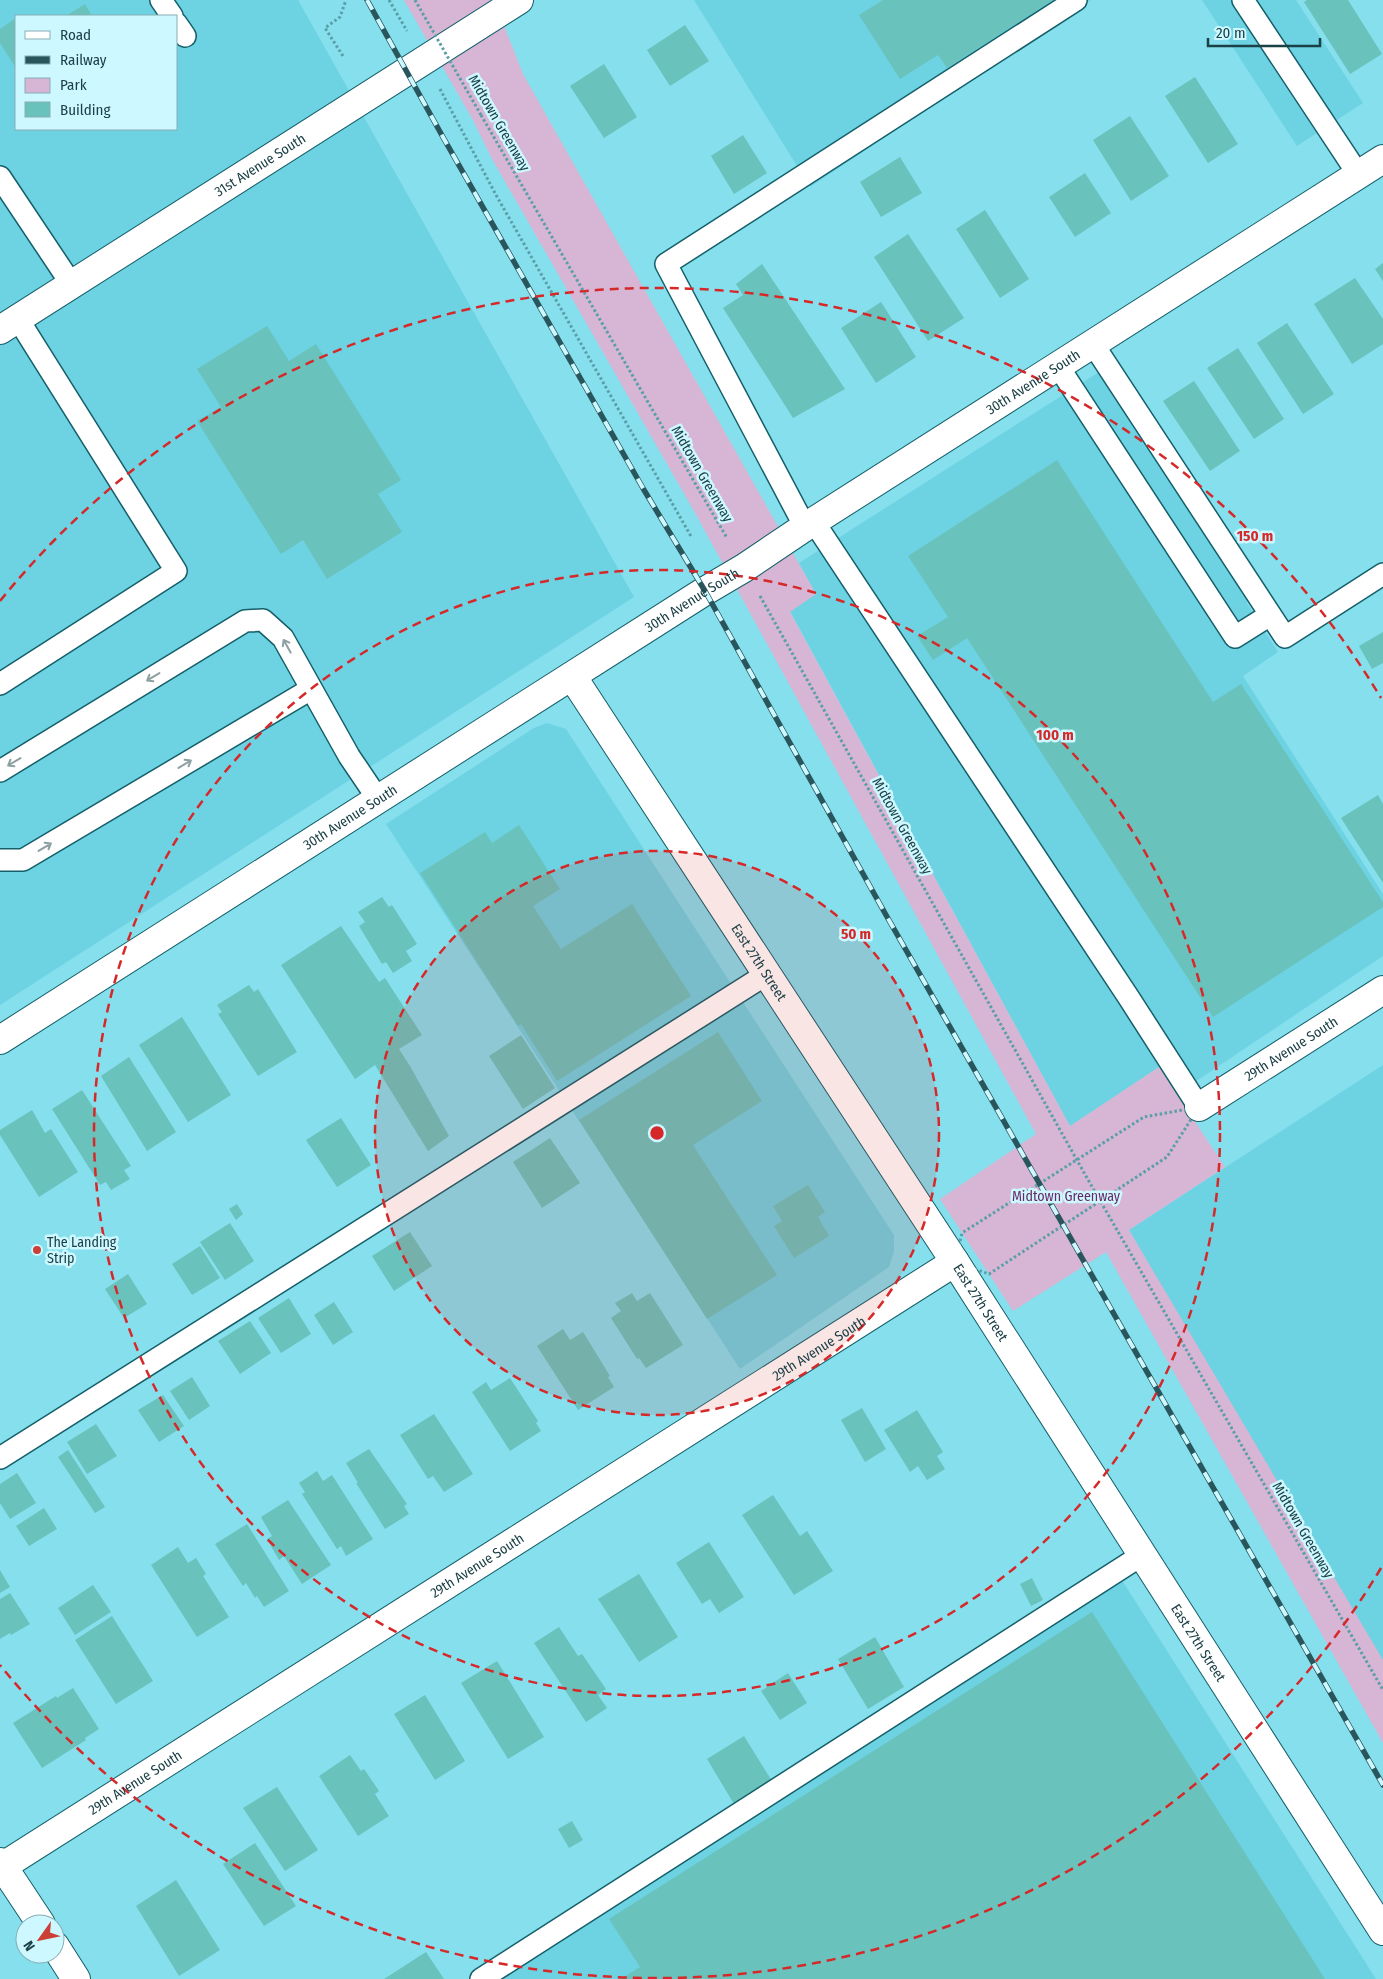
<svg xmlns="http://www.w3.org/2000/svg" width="1383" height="1979" viewBox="0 0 1383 1979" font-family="'Fira Sans Condensed',sans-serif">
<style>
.built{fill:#6dd2e2;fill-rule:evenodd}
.green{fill:#d7b5d4}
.building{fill:#69c3bc}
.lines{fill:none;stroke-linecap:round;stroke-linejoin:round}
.service-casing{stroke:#145f69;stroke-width:24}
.minor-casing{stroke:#145f69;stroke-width:30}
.tertiary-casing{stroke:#145f69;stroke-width:30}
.path{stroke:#5a9ea8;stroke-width:3;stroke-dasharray:2.5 2.5;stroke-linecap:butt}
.service{stroke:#fff;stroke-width:21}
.minor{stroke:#fff;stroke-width:28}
.tertiary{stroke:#fff;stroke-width:28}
.rail-casing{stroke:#29555c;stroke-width:5.5}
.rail{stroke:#cef8ff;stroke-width:4;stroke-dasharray:11;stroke-linecap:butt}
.path-bridge{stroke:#5a9ea8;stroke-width:3;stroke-dasharray:2.5 2.5;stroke-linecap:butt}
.oneway{stroke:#8da0a2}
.ring{fill:none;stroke:#d62828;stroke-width:2.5;stroke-dasharray:9 6}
.poi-dot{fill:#cc3f34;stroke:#cef8ff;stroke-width:2}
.labels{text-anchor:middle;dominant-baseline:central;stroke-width:5;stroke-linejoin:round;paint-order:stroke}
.street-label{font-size:14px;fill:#1b4046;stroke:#cef8ff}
.park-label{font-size:14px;fill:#692968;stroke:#cef8ff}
.poi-label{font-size:14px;fill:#1b4046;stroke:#cef8ff;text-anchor:start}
.centre{fill:#d62828;stroke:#cef8ff;stroke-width:2.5}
.ring-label{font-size:15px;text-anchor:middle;font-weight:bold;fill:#d62828;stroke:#cef8ff;stroke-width:5;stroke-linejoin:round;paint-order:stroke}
</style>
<rect width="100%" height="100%" fill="#86dfed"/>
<g class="built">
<path d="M0,0H298L634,597L0,1005ZM16,16H176V129H16Z"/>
<path d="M694,0H1091L810,187Z"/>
<path d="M1202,0H1296L1363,103L1297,146Z"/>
<path d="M1099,372L1247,601V603L1278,652L1243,676L1383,894V956L1177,1094L1159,1067L1070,1126L790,611L816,594L799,563Z"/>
<path d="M547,723L566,729L894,1235V1252L889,1267L740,1369L386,824L534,728Z"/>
<path d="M1383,1065V1669L1129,1230Z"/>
<path d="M1118,1574L1376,1979H491Z"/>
</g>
<path class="green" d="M404,0H494L523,74L816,594L790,612L1070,1126L1159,1067L1225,1167L1129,1230L1383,1660V1743L1106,1252L1013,1311L940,1199L1036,1134L694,511L491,157L473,120Z"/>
<g class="building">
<path d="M883,0H1053L947,68L938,55L900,79L859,15Z"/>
<path d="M1307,0H1348L1382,54L1350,74L1304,2Z"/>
<path d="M85,4L92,16H66Z"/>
<path d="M16,18V68L0,43V29Z"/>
<path d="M685,25L709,61L670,86L647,50Z"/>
<path d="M604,64L637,117L604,138L570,86Z"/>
<path d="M1195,77L1238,144L1208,163L1165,96Z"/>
<path d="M1130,116L1169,176L1131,201L1093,140Z"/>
<path d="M743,135L767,173L734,194L711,156Z"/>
<path d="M900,157L922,193L881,217L860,182Z"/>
<path d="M1085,173L1111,213L1075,237L1049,197Z"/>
<path d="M985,210L1029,279L1000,298L956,229Z"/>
<path d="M908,234L964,318L928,341L874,257Z"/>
<path d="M1383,263V281L1375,269Z"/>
<path d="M762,264L845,389L793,418L723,308L743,295L736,284Z"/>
<path d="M1355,278L1383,319V344L1352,364L1314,304Z"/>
<path d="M881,302L916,357L876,383L841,328Z"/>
<path d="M1287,323L1334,394L1303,414L1257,343Z"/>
<path d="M267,326L289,361L316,344L401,480L378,494L402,532L327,579L303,540L281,554L197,421L221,407L197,369Z"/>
<path d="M1238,348L1284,419L1254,439L1207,368Z"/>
<path d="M1194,381L1240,451L1210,471L1163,401Z"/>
<path d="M1057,460L1213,702L1241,684L1383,902V907L1213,1017L967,638L933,660L917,636L948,617L908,556Z"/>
<path d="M1383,632V663L1372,669L1359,646Z"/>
<path d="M1378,795L1383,804V883L1341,818Z"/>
<path d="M519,825L560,889L533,906L561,949L632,904L691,996L557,1081L521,1024L518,1026L420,873L485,832L492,843Z"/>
<path d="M382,897L389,907L392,905L417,944L406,951L412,961L393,973L386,962L382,964L359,926L365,922L358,912Z"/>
<path d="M341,926L379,982L385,978L422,1035L399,1049L410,1066L449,1136L428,1151L375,1065L355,1079L281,965Z"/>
<path d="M249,985L254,992L258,989L297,1052L258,1076L218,1014L222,1012L217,1005Z"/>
<path d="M182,1017L231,1095L188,1122L139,1045Z"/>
<path d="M718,1032L762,1101L693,1145L777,1275L707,1319L579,1120Z"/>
<path d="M521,1035L555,1088L523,1109L489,1056Z"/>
<path d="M129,1057L176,1132L147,1151L101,1076Z"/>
<path d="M82,1090L131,1166L124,1170L130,1179L111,1190L106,1182L100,1185L52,1109Z"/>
<path d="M32,1110L45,1133L51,1129L78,1172L39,1197L0,1135V1130Z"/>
<path d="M341,1118L371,1165L337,1187L306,1140Z"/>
<path d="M550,1138L580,1183L542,1208L513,1162Z"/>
<path d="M808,1185L825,1212L818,1217L829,1236L794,1258L774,1226L782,1221L773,1206Z"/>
<path d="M237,1204L243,1214L236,1220L229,1209Z"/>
<path d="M230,1223L254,1261L225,1280L200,1242Z"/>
<path d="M410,1232L432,1266L394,1291L372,1256Z"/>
<path d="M200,1246L220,1278L192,1295L172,1264Z"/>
<path d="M128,1274L147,1304L124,1318L105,1289Z"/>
<path d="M632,1293L637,1301L650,1293L683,1345L646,1368L639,1358L637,1359L611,1318L621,1311L615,1303Z"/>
<path d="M289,1298L311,1334L281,1353L258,1318Z"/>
<path d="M334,1302L353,1332L333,1345L314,1315Z"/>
<path d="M250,1321L271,1353L240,1374L218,1341Z"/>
<path d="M563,1329L570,1340L583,1332L610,1376L608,1377L614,1387L578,1410L537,1346Z"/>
<path d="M192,1377L210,1406L189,1420L170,1391Z"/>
<path d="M510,1378L538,1421L536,1423L541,1431L510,1451L472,1392L486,1382L491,1390Z"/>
<path d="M163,1395L184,1426L159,1442L138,1410Z"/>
<path d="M862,1408L886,1449L865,1462L841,1420Z"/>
<path d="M917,1410L943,1452L937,1456L945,1469L927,1480L918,1466L910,1472L884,1430Z"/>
<path d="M434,1414L473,1474L444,1492L433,1476L428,1479L400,1435Z"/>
<path d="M96,1424L117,1456L87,1474L67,1442Z"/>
<path d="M369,1449L407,1504L404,1506L409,1514L385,1529L356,1483H358L346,1463Z"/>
<path d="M68,1450L105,1507L95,1513L58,1457Z"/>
<path d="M317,1471L323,1481L332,1475L373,1539L346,1556L341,1546L337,1549L302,1494L305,1492L299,1483Z"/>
<path d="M17,1473L36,1503L10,1519L0,1503V1484Z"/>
<path d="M773,1495L800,1536L807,1531L833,1571L794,1595L742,1515Z"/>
<path d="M288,1500L331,1565L302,1584L284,1556L279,1560L267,1539L272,1536L261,1517Z"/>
<path d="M44,1508L57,1529L29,1546L16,1526Z"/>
<path d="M247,1524L289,1591L264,1607L257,1596L255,1598L246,1583L243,1586L215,1544Z"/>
<path d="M709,1542L744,1597L719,1613L710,1599L702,1604L676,1563Z"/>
<path d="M178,1547L188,1563L196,1558L206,1574L203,1576L229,1617L197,1637L151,1565Z"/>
<path d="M0,1570L10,1587L0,1593Z"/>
<path d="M639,1574L678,1637L639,1662L598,1599Z"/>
<path d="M1032,1578L1043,1600L1031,1606L1020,1584Z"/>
<path d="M93,1585L111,1612L75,1635L58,1608Z"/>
<path d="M10,1593L30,1624L11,1635L10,1633L0,1639V1599Z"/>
<path d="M1092,1612L1325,1979H621L640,1967L609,1919Z"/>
<path d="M112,1616L153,1681L116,1704L75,1640Z"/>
<path d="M559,1627L578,1656L582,1654L606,1689L598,1695L607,1708L586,1722L534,1643Z"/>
<path d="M875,1637L904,1687L868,1709L838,1659Z"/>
<path d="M497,1661L544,1737L508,1759L461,1683Z"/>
<path d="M788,1673L807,1703L780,1720L761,1691Z"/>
<path d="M73,1688L99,1729L85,1738L86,1740L42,1768L13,1723L56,1696L57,1698Z"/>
<path d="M425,1695L465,1761L435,1780L394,1714Z"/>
<path d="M744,1736L772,1781L734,1804L707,1759Z"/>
<path d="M350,1755L361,1771L364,1769L379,1791L375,1794L389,1816L358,1836L319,1776Z"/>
<path d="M277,1787L318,1850L285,1871L243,1808Z"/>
<path d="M572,1821L583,1840L569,1848L558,1829Z"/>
<path d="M255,1843L296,1906L264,1926L223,1864Z"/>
<path d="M176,1880L220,1950L179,1976L136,1906Z"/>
<path d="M426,1952L444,1979H384Z"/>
</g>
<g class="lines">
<g class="service-casing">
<g id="service">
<path d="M161,0L172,16"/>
<path d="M1243,0L1358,174"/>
<path d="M176,23L185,36"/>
<path d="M0,177L72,285"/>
<path d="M1093,344L1285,637L1383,574"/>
<path d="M1058,366L1235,637L1270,615"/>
<path d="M814,522L1129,998L1199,1107"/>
<path d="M805,527L666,264L1076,0"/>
<path d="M0,684L176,571L18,319"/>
<path d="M0,771L245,621L263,620L283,638L349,756L378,799"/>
<path d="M0,860H23L311,689"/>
<path d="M0,1458L767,974"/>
<path d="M481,1979L1142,1555"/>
</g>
</g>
<g class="minor-casing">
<g id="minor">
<path id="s1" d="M572,676L955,1262L1383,1931"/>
<path id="s2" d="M0,1040L705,591L744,568L805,527L1383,159"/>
<path id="s3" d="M1199,1107L1383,990"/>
<path d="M0,1862L41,1924"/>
<path id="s4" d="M0,1868L955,1262"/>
<path d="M55,1946L76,1979"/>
</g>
</g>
<g class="tertiary-casing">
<g id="tertiary">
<path id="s5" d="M0,330L519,0"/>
</g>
</g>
<g class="path">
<path d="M389,0L407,31"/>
<path d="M343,56L325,28L340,17L346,0"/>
<path d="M440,89L496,195L692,538"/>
<path d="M481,115L727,538"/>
<path d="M760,596L1087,1178L1383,1690"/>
<path d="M1199,1107L1167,1157L989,1274L955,1262L962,1233L1144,1117Z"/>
</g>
<use href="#service" class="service"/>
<use href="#minor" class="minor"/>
<use href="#tertiary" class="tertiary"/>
<g class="rail-casing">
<path id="rail" d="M367,0L444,139L644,490L705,591L886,915L1383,1785"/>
</g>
<use href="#rail" class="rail"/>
<path class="path-bridge" d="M415,0L481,115"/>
</g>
<defs><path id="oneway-shaft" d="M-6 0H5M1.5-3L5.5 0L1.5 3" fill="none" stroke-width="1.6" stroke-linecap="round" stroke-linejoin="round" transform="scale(1.25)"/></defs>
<g class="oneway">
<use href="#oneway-shaft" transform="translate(287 646) rotate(-119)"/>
<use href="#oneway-shaft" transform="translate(153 677) rotate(149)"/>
<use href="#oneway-shaft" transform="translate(14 762) rotate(149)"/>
<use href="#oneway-shaft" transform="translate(185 764) rotate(-31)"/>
<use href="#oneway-shaft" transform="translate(45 847) rotate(-31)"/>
</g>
<circle cx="657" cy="1133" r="282" fill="#d62828" fill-opacity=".12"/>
<g class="ring">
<circle cx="657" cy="1133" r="282"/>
<circle cx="657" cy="1133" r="563"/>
<path d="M1381 1568A845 845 0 0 1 0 1665M0 601A845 845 0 0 1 1381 698"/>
</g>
<circle class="poi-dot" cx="37" cy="1250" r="5"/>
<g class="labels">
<g class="street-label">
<text transform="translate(499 123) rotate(60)">Midtown Greenway</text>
<text stroke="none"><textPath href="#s5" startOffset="308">31st Avenue South</textPath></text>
<text stroke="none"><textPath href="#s2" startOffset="1225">30th Avenue South</textPath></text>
<text transform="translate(702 474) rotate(60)">Midtown Greenway</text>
<text stroke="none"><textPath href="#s2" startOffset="820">30th Avenue South</textPath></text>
<text stroke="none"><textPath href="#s2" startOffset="415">30th Avenue South</textPath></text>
<text transform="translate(902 826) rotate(61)">Midtown Greenway</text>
<text stroke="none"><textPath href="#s1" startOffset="342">East 27th Street</textPath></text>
<text stroke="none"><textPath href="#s3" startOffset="109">29th Avenue South</textPath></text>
<text stroke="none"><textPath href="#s1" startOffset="748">East 27th Street</textPath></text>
<text stroke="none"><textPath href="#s4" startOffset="970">29th Avenue South</textPath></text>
<text transform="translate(1303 1530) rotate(60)">Midtown Greenway</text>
<text stroke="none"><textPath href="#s4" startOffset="565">29th Avenue South</textPath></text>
<text stroke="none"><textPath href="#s1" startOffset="1152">East 27th Street</textPath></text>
<text stroke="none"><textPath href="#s4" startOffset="160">29th Avenue South</textPath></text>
</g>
<g class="park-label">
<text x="1066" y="1196">Midtown Greenway</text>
</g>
<g class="poi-label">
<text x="47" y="1242">The Landing<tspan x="47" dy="16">Strip</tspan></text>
</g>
</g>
<circle cx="657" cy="1133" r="8" class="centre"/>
<g class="ring-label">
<text x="1255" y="541">150 m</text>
<text x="1055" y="740">100 m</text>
<text x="856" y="939">50 m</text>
</g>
<rect x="15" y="15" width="162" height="115" fill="#cef8ff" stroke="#86aeb5"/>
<rect x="25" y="31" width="25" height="8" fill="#ffffff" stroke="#86aeb5"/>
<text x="60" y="40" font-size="15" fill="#1b4046">Road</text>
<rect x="25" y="56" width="25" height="8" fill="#29555c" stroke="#86aeb5"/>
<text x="60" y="65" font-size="15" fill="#1b4046">Railway</text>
<rect x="25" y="78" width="25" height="15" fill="#d7b5d4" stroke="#86aeb5"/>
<text x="60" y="90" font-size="15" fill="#1b4046">Park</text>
<rect x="25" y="102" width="25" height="15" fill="#69c3bc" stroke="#86aeb5"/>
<text x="60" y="115" font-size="15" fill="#1b4046">Building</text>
<g transform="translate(40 1939) rotate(237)"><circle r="24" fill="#cef8ff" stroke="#86aeb5"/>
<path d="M0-4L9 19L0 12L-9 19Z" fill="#cc3f34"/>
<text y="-8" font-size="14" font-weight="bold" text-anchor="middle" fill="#1b4046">N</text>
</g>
<path d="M1208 38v8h112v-8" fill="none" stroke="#1b4046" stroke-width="2.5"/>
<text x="1216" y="38" font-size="15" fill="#1b4046" stroke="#cef8ff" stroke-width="4" paint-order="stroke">20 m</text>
</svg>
